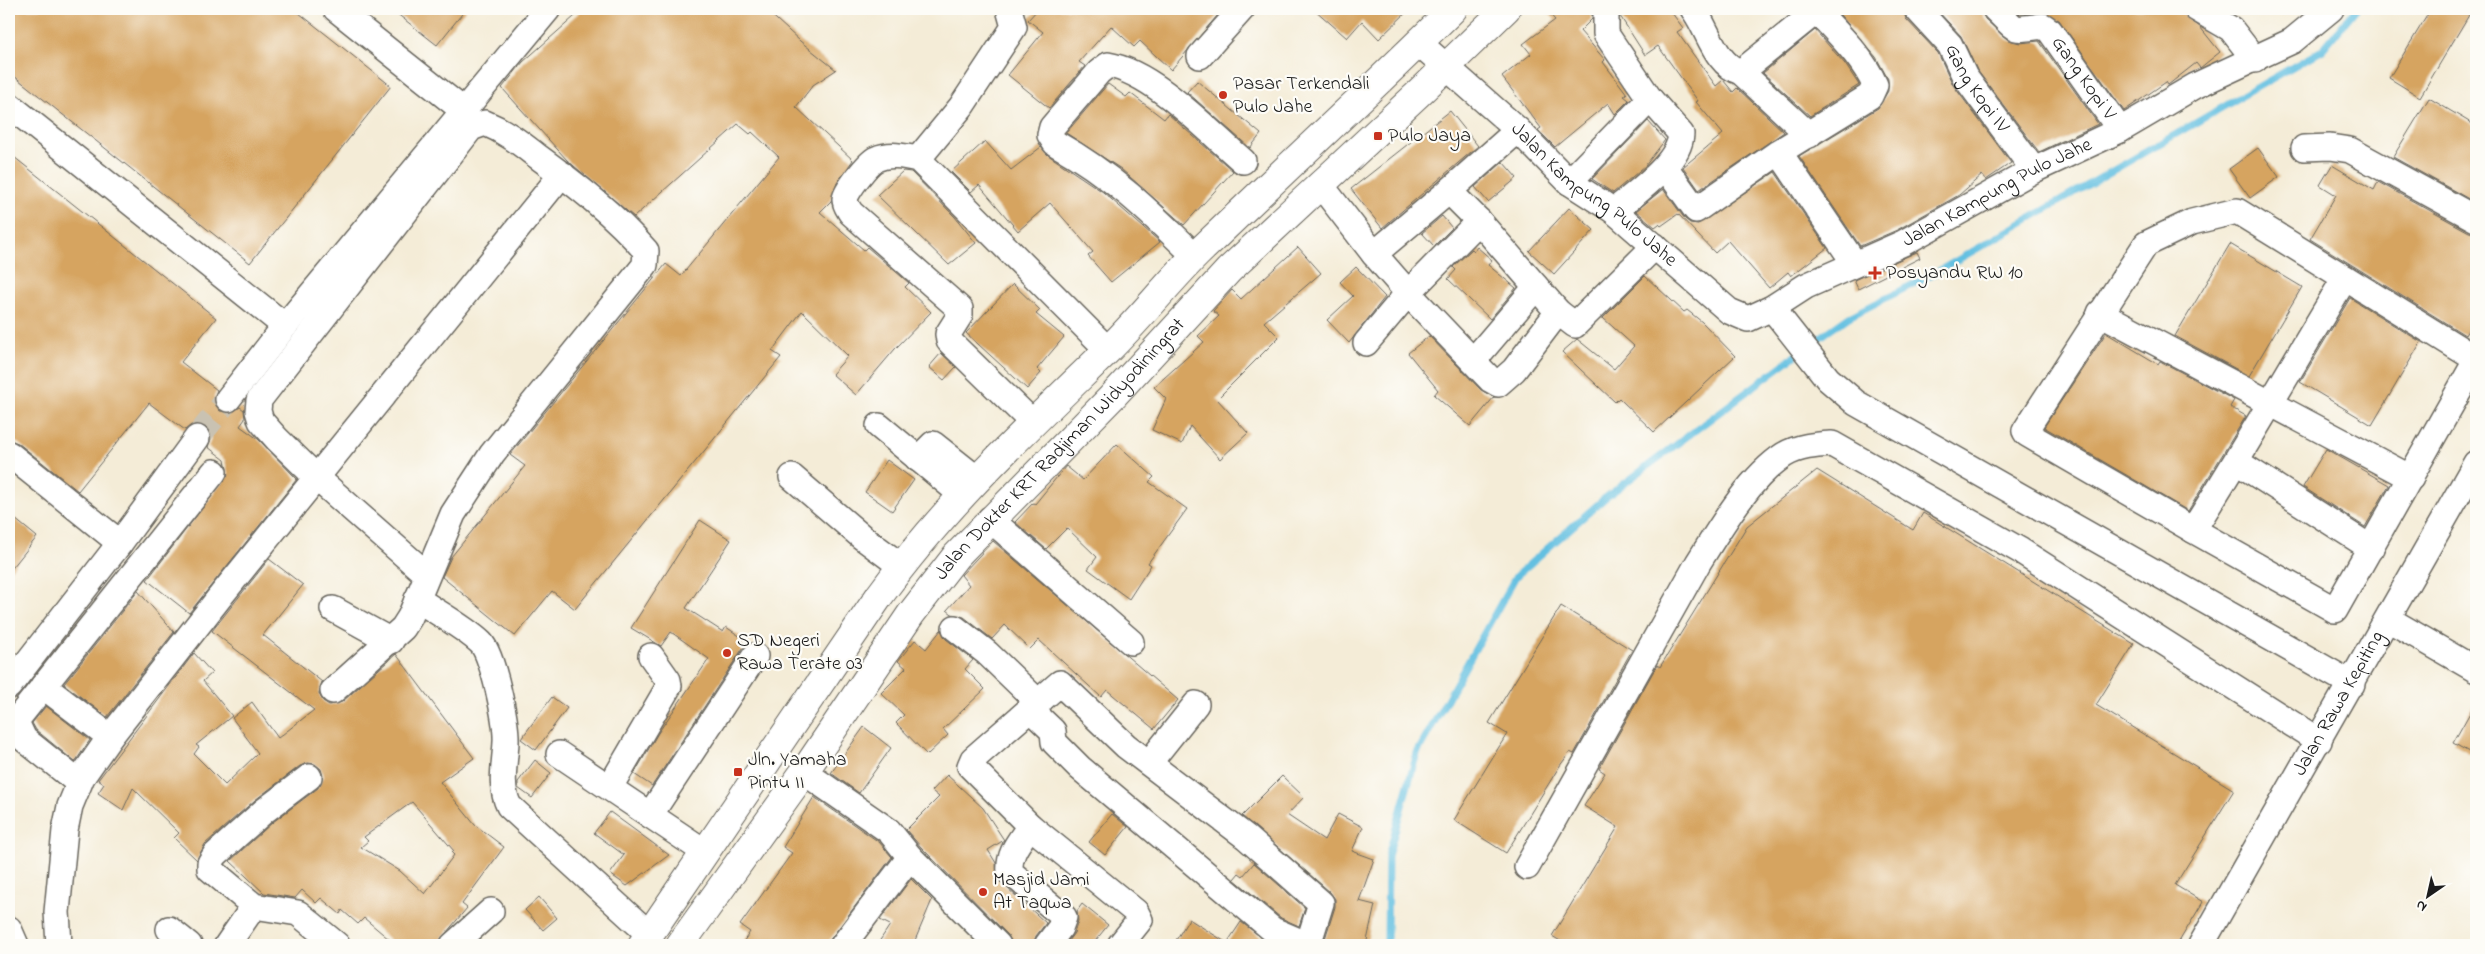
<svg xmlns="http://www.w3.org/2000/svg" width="2485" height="954" viewBox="0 0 2485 954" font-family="'Indie Flower',sans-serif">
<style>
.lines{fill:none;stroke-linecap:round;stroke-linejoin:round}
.stream{stroke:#63c0e1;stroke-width:7}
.building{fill:#d6a460;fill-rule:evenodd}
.minor-tunnel{stroke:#c9c2b2;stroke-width:25;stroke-dasharray:25 12;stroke-linecap:butt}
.minor-casing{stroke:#68655d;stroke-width:28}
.major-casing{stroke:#68655d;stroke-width:30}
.minor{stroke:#fff;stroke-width:25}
.major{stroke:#fff;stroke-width:28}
.poi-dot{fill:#c8321e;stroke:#fdfcf7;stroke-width:2}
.labels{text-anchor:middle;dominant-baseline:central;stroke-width:4.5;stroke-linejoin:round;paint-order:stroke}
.street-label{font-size:20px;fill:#1c1c1c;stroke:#fdfcf7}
.poi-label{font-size:20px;fill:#1c1c1c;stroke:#fdfcf7;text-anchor:start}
</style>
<rect width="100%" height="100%" fill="#fdfcf7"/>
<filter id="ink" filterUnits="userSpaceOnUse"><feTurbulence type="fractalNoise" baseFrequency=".02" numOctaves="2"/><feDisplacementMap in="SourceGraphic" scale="10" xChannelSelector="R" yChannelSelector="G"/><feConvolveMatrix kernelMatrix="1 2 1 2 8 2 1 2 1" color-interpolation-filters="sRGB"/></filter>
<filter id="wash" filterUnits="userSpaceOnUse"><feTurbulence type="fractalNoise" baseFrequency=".0096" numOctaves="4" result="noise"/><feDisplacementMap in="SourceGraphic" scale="20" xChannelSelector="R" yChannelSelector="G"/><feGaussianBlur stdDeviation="1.12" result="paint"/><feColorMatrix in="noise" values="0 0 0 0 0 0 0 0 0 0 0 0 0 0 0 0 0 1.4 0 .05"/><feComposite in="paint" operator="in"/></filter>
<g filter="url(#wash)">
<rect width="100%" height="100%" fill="#f4ecd7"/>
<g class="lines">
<path class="stream" d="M1387,945L1388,856L1417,753L1516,576L1605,498L1812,343L1849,317L1935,273L2322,50L2356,9"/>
</g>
<g id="blocks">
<g class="building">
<path d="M9,9H294L391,86L250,263L9,72Z"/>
<path d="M391,9H466L437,45Z"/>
<path d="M583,9H765L800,41L836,70L813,85L796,107L853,160L837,183L831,201L820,212L864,250L867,247L909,283L905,287L931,312L895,349L856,395L832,374L848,356L802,311L772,351L781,357L575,609L552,591L515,636L442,577L451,557L525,466L510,455L666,264L681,276L779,157L752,132L750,134L738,124L634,217L567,160L502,88L523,62Z"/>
<path d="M1038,9H1223L1171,70L1140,41L1134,47L1111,26L1079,62L1085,66L1049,108L1008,75L1043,32L1028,20Z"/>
<path d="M1314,9H1410L1379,39L1362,21L1347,38Z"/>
<path d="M1545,9H1592V19L1580,31L1605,60L1603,62L1627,94L1624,96L1629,100L1615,114L1608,103L1555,147L1538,130L1541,128L1502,77L1531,54L1523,44L1555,20Z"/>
<path d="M1620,9H1669L1683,28L1677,32L1716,86L1723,80L1733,92L1737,88L1784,132L1699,190L1683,167L1723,134L1696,102L1698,101L1658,46L1645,55L1620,16Z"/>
<path d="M1835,9H1903L1906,19L1938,53L1953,85L2011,163L1986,180L1982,175L1959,195L1897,230L1860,246L1799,156L1878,108L1888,91V79L1876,57Z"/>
<path d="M1936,9H1981L1985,19L2008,40L2020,43L2039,41L2098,124L2039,152L1977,70L1961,36Z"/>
<path d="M2015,9H2182L2185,16L2200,27L2220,52L2200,68L2196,63L2168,85L2166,82L2124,111L2059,20L2042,12L2020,14Z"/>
<path d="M2431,9H2460L2469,15L2420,97L2389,78Z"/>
<path d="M1815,30L1845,64L1859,85L1810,116L1763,73Z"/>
<path d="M1197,81L1261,134L1250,148L1187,92Z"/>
<path d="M1108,84L1126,97L1130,93L1164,119L1168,114L1233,171L1184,225L1121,169L1066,133Z"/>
<path d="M2429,98L2476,126V203L2393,157Z"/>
<path d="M1450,111L1478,146L1382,228L1351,189Z"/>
<path d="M1648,121L1665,140L1645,166L1613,193L1592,179Z"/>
<path d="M985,141L1011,170L1041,147L1048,155L1103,192L1160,242L1111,282L1088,256L1093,252L1050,203L1018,231L979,185L971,192L951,172Z"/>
<path d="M2258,148L2279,177L2250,198L2229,169Z"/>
<path d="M9,153L216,318L181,362L217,390L214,397L215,404L220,411L233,412L240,407L244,410L245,419L240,426L258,439L297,479L189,613L147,580L228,475L225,460L208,447L211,439L206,427L198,424L191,425L185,430L149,403L78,491L18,443L9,440Z"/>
<path d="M1503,162L1517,178L1488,202L1475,187Z"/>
<path d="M2332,165L2374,190L2378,182L2469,232L2476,233V317L2465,335L2310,239L2336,195L2320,185Z"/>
<path d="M903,171L911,172L955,217L976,243L949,265L877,195Z"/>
<path d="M1775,172L1827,248L1791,276L1788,272L1769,288L1728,241L1715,253L1678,214L1661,226L1659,224L1655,227L1636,211L1663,189L1685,219L1690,223L1698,224Z"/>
<path d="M1569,208L1594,230L1554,274L1529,251Z"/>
<path d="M1442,216L1452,228L1434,246L1422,233Z"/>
<path d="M2230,244L2302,287L2249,376L2175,336Z"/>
<path d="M1298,247L1321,273L1264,322L1279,337L1217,399L1248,433L1220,459L1190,426L1182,444L1152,430L1166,399L1154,387L1204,342L1198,336L1219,316L1213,311L1232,290L1241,299Z"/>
<path d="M1477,247L1492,260L1488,265L1516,288L1490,319L1448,279L1456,270L1453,267L1472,249L1474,251Z"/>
<path d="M1917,252L1920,258L1858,289L1854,280Z"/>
<path d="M1356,267L1385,297L1349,343L1327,320L1353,296L1340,282Z"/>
<path d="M1645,276L1684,312L1687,310L1702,322L1735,356L1654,432L1619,398L1615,402L1562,352L1577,339L1614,369L1634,346L1603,318Z"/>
<path d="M1013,284L1040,310L1036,314L1064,337L1037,369L1041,373L1027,389L966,333Z"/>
<path d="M2350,298L2421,342L2372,425L2300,382Z"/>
<path d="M2106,333L2158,364L2160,361L2234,400L2230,407L2246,416L2188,511L2044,427Z"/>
<path d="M1429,336L1481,390L1494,397L1470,426L1434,395L1438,390L1408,353Z"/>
<path d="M941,353L956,367L944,380L929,367Z"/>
<path d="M1117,444L1154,477L1149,482L1187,509L1148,563L1151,565L1129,599L1088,569L1097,557L1067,528L1046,549L1015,522L1033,503L1035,504L1066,466L1083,480Z"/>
<path d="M2326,449L2389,485L2365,527L2303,487Z"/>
<path d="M887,460L914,480L892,511L865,492Z"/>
<path d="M1817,470L1913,530L1923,513L2134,644L2096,705L2234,790L2175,885L2203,902L2177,945H1567L1552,936L1618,827L1584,806L1605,773L1599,769L1657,665L1660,667L1747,526Z"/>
<path d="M9,514L37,537L9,572Z"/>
<path d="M700,520L731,540L686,608L723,632L726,627L750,643L743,648L652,786L634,774L658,733L709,659L671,632L661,646L631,628Z"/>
<path d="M993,541L1178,700L1154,729L1107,690L1101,697L1039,640L1030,649L1005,625L992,639L964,617L952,614L947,610L969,585L961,575Z"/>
<path d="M269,559L303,585L263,635L322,682L319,694L323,701L329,705L342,702L396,654L474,758L440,782L475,825L504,847L462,904L467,908L436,945H396L364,918L358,924L342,910L340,914L321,898L316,903L302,890L295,898L264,893L230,861L273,822L318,788L323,776L321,769L315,764L308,763L300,766L255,800L205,844L197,860L174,838L179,833L133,788L123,810L98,793L104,784L98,780L194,653L212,673L203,681L232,716L196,745L199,747L194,754L225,785L258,753L232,718L252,702L278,738L314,710L212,631ZM412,802L454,851L452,853L454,855L425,894L400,871L361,847L368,841L364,837Z"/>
<path d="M138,591L174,632L107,717L64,684Z"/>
<path d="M1561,606L1632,650L1574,754L1570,752L1559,767L1506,853L1454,820L1507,734L1489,723Z"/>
<path d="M941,630L946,639L973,660L965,669L985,689L943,729L948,735L927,755L896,723L904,715L881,693L906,668L898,661L915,640L926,649Z"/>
<path d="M552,697L567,708L536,750L521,739Z"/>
<path d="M2476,702V756L2453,743Z"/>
<path d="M46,706L90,740L75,762L36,730L32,723Z"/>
<path d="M864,727L891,748L859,793L831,773Z"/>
<path d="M535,760L551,773L532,798L518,788V782Z"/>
<path d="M947,775L983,808L1004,840L988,850L996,863L997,879L1046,923L1036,936L1033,945H1012L1008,935L921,847L906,830L939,797L932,791Z"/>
<path d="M1282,776L1304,797L1287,815L1324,840L1338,814L1363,827L1352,851L1374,859L1359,901L1375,905L1366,945H1323L1335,907V899L1330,892L1242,816Z"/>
<path d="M814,797L879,842L892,857L826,945H741L750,932L740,925L792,853L783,847Z"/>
<path d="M610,812L669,855L627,886L610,874L624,855L594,833Z"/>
<path d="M1112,814L1128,827L1105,855L1089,842Z"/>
<path d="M1254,863L1305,908L1299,926L1281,918L1234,879L1239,873L1243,876Z"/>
<path d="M911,879L932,900L913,945H877L890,925L880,920Z"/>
<path d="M539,897L557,918L543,930L525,910Z"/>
<path d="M1082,904L1108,925L1092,945H1065L1074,933L1078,921L1077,911Z"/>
<path d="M1189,919L1227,943L1241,922L1272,945H1173Z"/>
</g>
</g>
</g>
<g filter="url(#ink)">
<use href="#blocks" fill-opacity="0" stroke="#68655d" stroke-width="1"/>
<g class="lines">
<path class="minor-tunnel" d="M197,438L228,399"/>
<g class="minor-casing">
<g id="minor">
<path d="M336,9L464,111"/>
<path d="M1606,9V34L1650,99L1681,134C1680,163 1635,193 1614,211"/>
<path d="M1693,9C1708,28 1715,65 1741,72L1819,9"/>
<path id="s1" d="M1917,9L1950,45L1965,77L2034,170"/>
<path id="s2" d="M1995,9C2019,32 2009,30 2043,26L2050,31L2120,130"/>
<path d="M2197,9L2231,29L2255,60"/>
<path id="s3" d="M1419,43L1518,130L1569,182L1614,211L1729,311L1748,319L1772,308L1806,286L1903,243L2034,170L2120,130L2195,86L2292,41L2331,9"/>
<path d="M1200,56L1242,9"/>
<path d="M1741,72L1809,135"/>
<path d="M9,105L285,326"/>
<path d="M2304,148L2330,147L2350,150L2476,219"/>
<path d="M1779,152L1855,264"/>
<path d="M918,159L961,107L1014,27L1009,9"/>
<path d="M1665,167L1696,210L1779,152L1870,96L1875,85C1862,56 1838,34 1817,11"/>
<path d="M1569,182L1650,99"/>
<path d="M1320,184L1374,254L1408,293L1479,221L1558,312L1575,325L1655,246"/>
<path d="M1479,221L1449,191L1518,130"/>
<path d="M1374,254L1449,191"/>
<path d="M1195,256C1149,211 1112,175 1055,143L1050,135L1052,127L1099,72L1108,65C1153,72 1208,131 1243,161"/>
<path d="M2345,278C2294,362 2246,447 2193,530L2335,610L2476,361"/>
<path d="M1772,308L1828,379L1856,403L2352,684"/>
<path d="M2100,313L2411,478"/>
<path d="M1366,343L1408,293L1491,380L1498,384L1514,370L1558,312"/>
<path d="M1473,361L1536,287"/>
<path d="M228,399L285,326L548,9"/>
<path d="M1032,422L949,341L948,334L960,315V309L851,213C848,208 845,205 845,199C846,191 868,163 876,159C889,153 904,156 918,159L1108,350"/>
<path d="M879,426L962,495"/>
<path d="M9,454L120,543"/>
<path d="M918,459L933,444L977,479"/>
<path d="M2237,462L2371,548"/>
<path d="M792,477L862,537L901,566"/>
<path d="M990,519L1131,642"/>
<path d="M2193,530L2027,434L2025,431L2146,244L2192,222L2237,211L2476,359"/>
<path d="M417,599C435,611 467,629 481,643C493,655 507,724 506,742C505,764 499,786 509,806L650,935"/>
<path d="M333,609L391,641"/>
<path d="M2388,619L2476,670"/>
<path d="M955,628L987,653L1039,703"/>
<path d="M9,686L120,543L197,438"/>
<path d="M43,686L110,737"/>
<path d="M333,691L403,628L410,617L453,514L492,454L645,265L646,251C615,215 575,184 537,156C520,143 505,131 485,123L471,128L259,400L258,411L261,421L277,439L317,478L426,574"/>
<path d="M1031,710L1053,731L1054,742L1080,768L1273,930L1308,945"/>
<path d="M559,754L705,852"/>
<path d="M1149,763L1196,704"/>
<path d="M804,772L889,831L910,857L998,945"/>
<path d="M309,777L264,811L215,855L210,863V869L254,906L298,913L337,945"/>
<path d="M79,783L24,739L17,724L19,717L214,472"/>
<path d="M610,787L669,686L668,680L651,656"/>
<path d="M650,815L755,656"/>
<path d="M1030,826L1136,912L1140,920L1120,945"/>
<path d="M1527,867L1698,563C1720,528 1749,478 1784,455C1799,446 1816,445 1832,444L2021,551L2319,741"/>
<path d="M9,929L16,945"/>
<path d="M169,929L189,945"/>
<path d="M59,945L57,912L65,830L70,806L82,777L110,737L223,593L562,174"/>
<path d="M227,945L254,906"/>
<path d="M453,945L491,911"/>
<path d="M843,945L910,857"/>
<path d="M1047,945L1060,928L1064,917L1010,872C1008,853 1020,841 1030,826L970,766L973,759L1060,683L1126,746L1246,837L1321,903L1308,945"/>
<path id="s4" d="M2201,945L2476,463"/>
</g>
</g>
<g class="major-casing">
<g id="major">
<path d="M642,945L880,595C946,504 1027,429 1107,351C1139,320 1166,285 1197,254C1282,172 1369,92 1453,9"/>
<path id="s5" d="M680,945L804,772L911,614L956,556L1111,398L1229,270L1418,94L1506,9"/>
</g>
</g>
<use href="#minor" class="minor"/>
<use href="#major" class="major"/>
</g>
</g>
<g class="poi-dot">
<circle cx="1223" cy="95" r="5"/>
<rect x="1373" y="131" width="10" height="10" rx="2.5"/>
<path d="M1872.5 265.5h5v5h5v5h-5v5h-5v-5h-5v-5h5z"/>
<circle cx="727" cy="653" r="5"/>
<rect x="733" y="767" width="10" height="10" rx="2.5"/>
<circle cx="983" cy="892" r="5"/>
</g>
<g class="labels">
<g class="street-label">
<text stroke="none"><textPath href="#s2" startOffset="122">Gang Kopi V</textPath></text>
<text stroke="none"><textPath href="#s1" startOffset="100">Gang Kopi IV</textPath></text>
<text stroke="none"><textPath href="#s3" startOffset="711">Jalan Kampung Pulo Jahe</textPath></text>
<text stroke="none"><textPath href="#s3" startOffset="232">Jalan Kampung Pulo Jahe</textPath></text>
<text stroke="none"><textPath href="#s5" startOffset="626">Jalan Dokter KRT Radjiman Widyodiningrat</textPath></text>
<text stroke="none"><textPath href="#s4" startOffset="278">Jalan Rawa Kepiting</textPath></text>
</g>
<g class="poi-label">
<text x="1233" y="84">Pasar Terkendali<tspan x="1233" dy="23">Pulo Jahe</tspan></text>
<text x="1388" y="136">Pulo Jaya</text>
<text x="1886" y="273">Posyandu RW 10</text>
<text x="737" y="641">SD Negeri<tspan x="737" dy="23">Rawa Terate 03</tspan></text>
<text x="748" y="760">Jln. Yamaha<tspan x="748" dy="23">Pintu II</tspan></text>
<text x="993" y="880">Masjid Jami<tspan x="993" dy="23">At Taqwa</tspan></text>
</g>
</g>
<rect width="2485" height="954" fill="none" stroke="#fdfcf7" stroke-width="30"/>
<g transform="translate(2428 896) rotate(214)" stroke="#fdfcf7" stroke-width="4" paint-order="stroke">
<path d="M0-4L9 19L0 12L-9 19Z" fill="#1c1c1c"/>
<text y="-8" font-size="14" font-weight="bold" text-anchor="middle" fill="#1c1c1c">N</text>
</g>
</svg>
